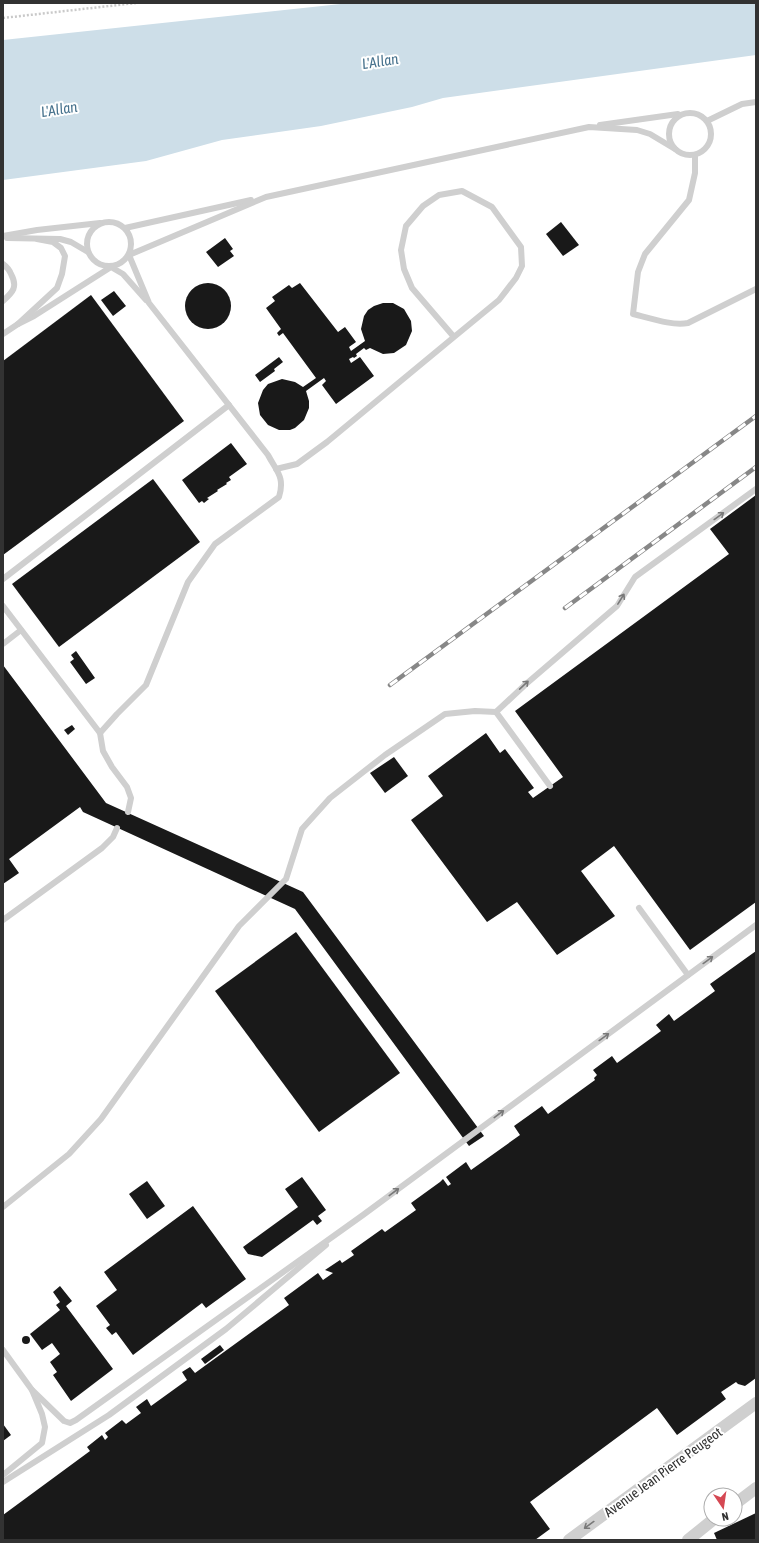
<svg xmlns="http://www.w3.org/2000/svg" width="759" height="1543" viewBox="0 0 759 1543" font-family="'Asap Condensed',sans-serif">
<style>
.water{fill:#cddee8}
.building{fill:#191919}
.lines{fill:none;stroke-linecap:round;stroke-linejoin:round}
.path{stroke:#c9c9c9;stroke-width:2.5;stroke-dasharray:2 2;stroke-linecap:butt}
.service{stroke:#cfcfcf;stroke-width:6}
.minor{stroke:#cfcfcf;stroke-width:12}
.rail-casing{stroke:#878787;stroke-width:4.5}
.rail{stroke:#fff;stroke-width:3;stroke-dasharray:9;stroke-linecap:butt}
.oneway{stroke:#797979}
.labels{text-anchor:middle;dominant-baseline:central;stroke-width:4;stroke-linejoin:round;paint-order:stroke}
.street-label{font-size:14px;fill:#323232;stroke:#fff}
.water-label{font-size:15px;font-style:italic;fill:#47728d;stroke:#fff}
</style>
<rect width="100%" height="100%" fill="#fff"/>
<path class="water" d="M350,3H756V55L443,98L412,107L321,126L222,140L146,161L3,180V40Z"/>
<g class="building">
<path d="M561,222L579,245L563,256L546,234Z"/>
<path d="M225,238L233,249L230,251L234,256L218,267L206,252Z"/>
<circle cx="208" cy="306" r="23"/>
<path d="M300,283L338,332L345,327L356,342L349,347L351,351L365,341L361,329L364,316L368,310L374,306L383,303H393L404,309L411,321L412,331L406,345L394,353L383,354L370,348L366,350L364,348L356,354L357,356L354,358L353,357L349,359L351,363L360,357L374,376L336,404L322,385L326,381L324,378L306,391L309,401V408L304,420L295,428L290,430H279L268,425L260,415L258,403L263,390L268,384L282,379L295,382L303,387L316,378L283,333L279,336L277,333L281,329L266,308L275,301L272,297L289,285L292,288Z"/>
<path d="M114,291L126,306L113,316L101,300Z"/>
<path d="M91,295L184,421L3,555V361Z"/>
<path d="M279,357L283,362L274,369L275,371L260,382L255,375Z"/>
<path d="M231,443L247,464L229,477L231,480L226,483L227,484L217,490L218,491L207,498L209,499L204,503L202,501L199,503L182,480Z"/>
<path d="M153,479L200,542L59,647L12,584Z"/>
<path d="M756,495V902L690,950L614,846L581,871L615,916L557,955L517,902L487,922L411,820L443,796L428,776L486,733L500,753L505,749L534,788L528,792L533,798L563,777L515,711L729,554L710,529Z"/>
<path d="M76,651L95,678L86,684L70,662L74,659L71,655Z"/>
<path d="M3,665L106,803L303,892L484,1136L469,1146L295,909L83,812L80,807L9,859L19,873L3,884Z"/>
<path d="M72,725L75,729L68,735L64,730Z"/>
<path d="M394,757L408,776L385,793L370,773Z"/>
<path d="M296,932L400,1073L319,1132L215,991Z"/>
<path d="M756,951V1378L745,1386L738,1384L736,1382L721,1392L726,1399L677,1435L657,1408L530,1502L550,1529L535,1540H3V1515L90,1451L87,1447L102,1435L105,1440L108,1437L105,1433L122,1420L126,1424L141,1413L136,1407L147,1399L151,1406L187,1380L182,1372L190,1367L195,1373L289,1305L284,1298L318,1273L323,1280L333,1273L325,1270L340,1260L342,1263L354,1255L351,1251L382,1229L385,1232L416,1210L411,1203L440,1182L443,1179L448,1186L451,1184L446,1177L466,1162L471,1170L520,1135L514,1126L542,1106L548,1114L595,1080L594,1078L597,1075L593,1070L612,1056L617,1063L661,1031L656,1025L669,1014L674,1021L715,991L710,984Z"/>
<path d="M302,1177L326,1210L318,1216L322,1221L317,1225L313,1220L262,1257L248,1254L243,1247L298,1207L285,1189Z"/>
<path d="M147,1181L165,1206L147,1219L129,1194Z"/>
<path d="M193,1206L246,1279L206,1308L202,1303L133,1355L116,1332L112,1335L106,1328L110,1325L96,1306L117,1290L104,1272Z"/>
<path d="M60,1286L72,1301L66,1306L113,1369L71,1401L53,1375L57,1372L50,1362L60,1354L52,1343L42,1350L30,1334L60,1310L56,1305L60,1302L53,1292Z"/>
<circle cx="26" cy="1340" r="4"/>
<path d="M220,1345L224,1350L205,1364L201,1359Z"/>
<path d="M3,1424L11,1435L3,1441Z"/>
<path d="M756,1513V1540H717L714,1533Z"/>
</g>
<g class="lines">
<path class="path" d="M3,18L136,3"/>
<g class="service">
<circle cx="690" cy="134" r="21"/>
<path d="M707,121L742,104L756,102"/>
<path d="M600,125L678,114"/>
<path d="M695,155V173L689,200L645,254L638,272L633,314C650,318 671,326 688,323L756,289"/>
<circle cx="109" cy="244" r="22"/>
<path d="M125,228L251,200"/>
<path d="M3,236L37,230L100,223"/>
<path d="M7,238L60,239L71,242L88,252"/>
<path d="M3,264C7,267 9,269 11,274C18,287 13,292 3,301"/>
<path d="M18,324L34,316L111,267L123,274L146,300"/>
<path d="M3,334L18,324L57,288L62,274L65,256L61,248L53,242L37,239"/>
<path d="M276,469L297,464L327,442L454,337L499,300L516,278L522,266L521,247L492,207L462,191L439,195L423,206L406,226L401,250L404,269L412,288L454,337"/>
<path d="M3,579L229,405"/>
<path d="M3,606L100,733L103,751L112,767L127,787L131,798L128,812"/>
<path d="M3,644L21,630"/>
<path d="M496,712L550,786"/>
<path d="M100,733L117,714L146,685L188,582L215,544L279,497C285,477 277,472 268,455L149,303L129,255L266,197L589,127L637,130L650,134L675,149"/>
<path d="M639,908L688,975"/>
<path d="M3,920L102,848L113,837L117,828"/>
<path d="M3,1207L69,1154L101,1119L239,926L286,879L302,829L330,798L385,755L445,714L475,711L496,712L526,684L617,606L635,577L756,489"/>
<path d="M3,1350L32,1390L42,1414L45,1427L42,1443L3,1475"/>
<path d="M32,1390L64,1421L70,1423L76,1420L363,1215L756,925"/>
<path d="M3,1482L109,1415L226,1329L326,1245"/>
</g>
<g class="minor">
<path d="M735,1504L756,1488"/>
<path d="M569,1540L756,1403"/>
<path d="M688,1540L714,1519"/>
</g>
<g class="rail-casing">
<g id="rail">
<path d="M565,608L756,467"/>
<path d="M390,685L756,416"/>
</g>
</g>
<use href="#rail" class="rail"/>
</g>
<defs><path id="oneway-shaft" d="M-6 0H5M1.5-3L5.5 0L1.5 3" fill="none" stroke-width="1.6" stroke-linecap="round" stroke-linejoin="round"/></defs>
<g class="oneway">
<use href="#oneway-shaft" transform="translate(719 516) rotate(-36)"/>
<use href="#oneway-shaft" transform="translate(621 599) rotate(-58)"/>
<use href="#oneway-shaft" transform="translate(524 685) rotate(-43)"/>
<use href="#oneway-shaft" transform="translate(708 960) rotate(-36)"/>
<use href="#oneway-shaft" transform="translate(604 1037) rotate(-36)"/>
<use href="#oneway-shaft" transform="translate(499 1114) rotate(-37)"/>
<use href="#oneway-shaft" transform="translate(394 1192) rotate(-37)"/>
<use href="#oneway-shaft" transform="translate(589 1525) rotate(144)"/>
</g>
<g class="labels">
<g class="street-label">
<text transform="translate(663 1472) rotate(-36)">Avenue Jean Pierre Peugeot</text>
</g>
<g class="water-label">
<text transform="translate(380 61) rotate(-9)">L'Allan</text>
<text transform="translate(59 109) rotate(-9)">L'Allan</text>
</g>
</g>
<rect width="759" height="1543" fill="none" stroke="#323232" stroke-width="8"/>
<g transform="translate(723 1507) rotate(167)"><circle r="19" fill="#ffffff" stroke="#adadad"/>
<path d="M0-3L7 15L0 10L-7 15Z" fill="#d54853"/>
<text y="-6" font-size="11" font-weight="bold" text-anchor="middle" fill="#323232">N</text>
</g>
</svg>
